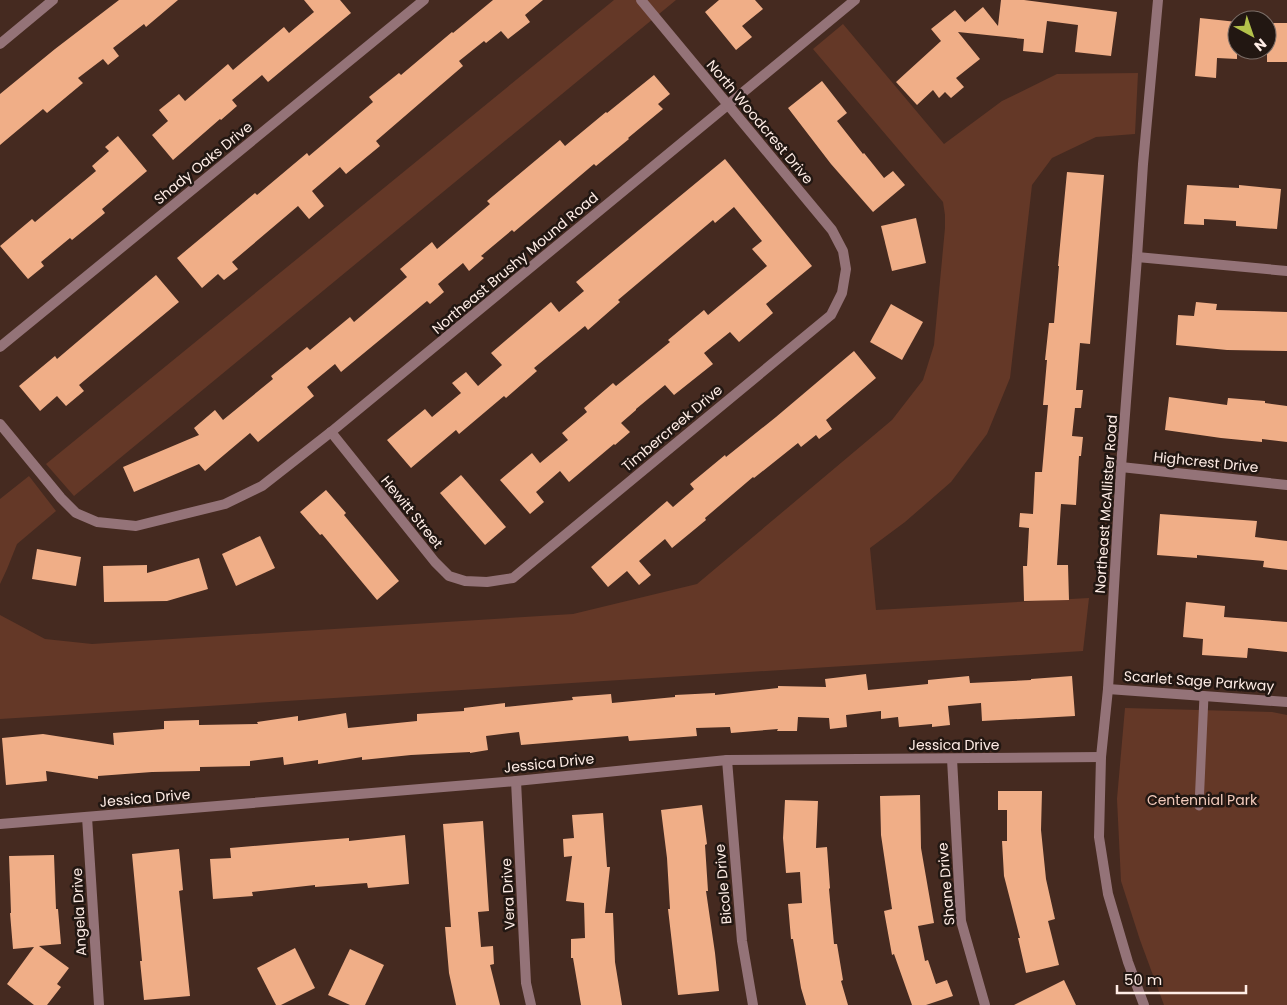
<svg xmlns="http://www.w3.org/2000/svg" width="1287" height="1005" viewBox="0 0 1287 1005" font-family="Poppins,sans-serif">
<style>
.green{fill:#643827}
.building{fill:#f0ae87}
.lines{fill:none;stroke-linecap:round;stroke-linejoin:round}
.service{stroke:#947378;stroke-width:9}
.minor{stroke:#947378;stroke-width:10}
.tertiary{stroke:#947378;stroke-width:10}
.labels{text-anchor:middle;dominant-baseline:central;stroke-width:5;stroke-linejoin:round;paint-order:stroke}
.street-label{font-size:14px;fill:#ffede6;stroke:#221712}
.park-label{font-size:14px;fill:#f2cabb;stroke:#221712}
</style>
<rect width="100%" height="100%" fill="#452a20"/>
<g class="green">
<path d="M614,0H676L74,496L46,464Z"/>
<path d="M843,24L944,144L1002,101L1057,74L1138,73L1135,134L1096,137L1052,158L1032,185L1010,378L987,434L951,482L905,522L870,548L876,610L1089,598L1083,651L0,719V615L45,639L92,644L573,614L697,584L892,420L923,380L934,345L945,228V215L943,202L813,49Z"/>
<path d="M29,476L56,511L17,544L7,569L0,584V499Z"/>
<path d="M1125,708L1272,712L1287,715V1005H1164L1140,940L1121,881L1117,799Z"/>
</g>
<g class="building">
<path d="M119,0H178L146,27L144,24L113,48L119,56L108,65L103,59L78,78L83,83L47,113L43,109L0,145V94L55,49Z"/>
<path d="M304,0H340L351,13L268,82L262,75L232,100L237,106L221,120L220,119L173,160L152,135L168,121L159,110L179,94L185,101L228,64L233,70L284,27L289,33L314,12Z"/>
<path d="M493,0H543L525,15L530,22L508,39L501,31L486,43L484,41L459,61L463,66L376,141L380,146L346,174L340,167L312,191L324,206L309,219L298,206L232,262L238,269L224,280L218,274L202,288L177,258L255,193L257,195L307,153L309,156L373,102L369,97L399,73L401,75L452,32L453,33Z"/>
<path d="M719,0H755L763,9L742,26L752,37L736,50L705,12Z"/>
<path d="M1001,0H1024L1117,12L1111,56L1075,52L1078,25L1047,21L1043,53L1023,51L1024,39L958,32L980,59L956,78L964,87L951,98L945,92L939,98L933,90L917,105L896,82L941,41L931,29L955,10L965,22L983,7L998,26Z"/>
<path d="M1200,18L1237,22V59L1217,58L1216,78L1195,76Z"/>
<rect x="1267" y="23" width="20" height="39"/>
<path d="M654,75L670,94L658,104L663,109L628,138L629,139L596,166L594,164L514,232L512,230L481,256L484,258L469,271L463,263L438,284L444,292L430,304L427,301L341,372L335,364L307,387L314,396L258,442L250,433L205,471L199,464L134,492L123,467L199,435L194,428L215,410L223,420L273,379L271,376L307,347L310,350L350,317L354,322L407,277L400,269L432,242L437,249L490,204L487,201L560,140L565,146L606,112L607,113Z"/>
<path d="M822,81L847,113L837,121L863,154L864,153L884,178L893,171L905,185L873,212L831,164L788,108Z"/>
<path d="M118,136L147,171L102,209L105,213L72,240L70,238L41,262L44,266L28,279L0,246L32,219L35,222L96,171L92,166L109,151L105,147Z"/>
<path d="M725,159L812,266L766,304L773,313L739,342L730,332L704,353L713,364L674,395L665,385L636,409V410L621,423L630,432L615,445L614,444L569,482L560,471L536,492L544,502L530,514L500,480L532,453L540,463L568,440L562,433L587,412L584,408L613,383L616,386L670,342L668,340L704,310L708,315L767,266L752,249L762,241L734,207L715,223L713,220L618,300L620,302L588,330L585,326L534,368L537,371L506,398L504,396L459,434L456,430L411,468L387,440L425,409L432,417L461,393L452,383L466,372L478,386L502,365L491,353L551,302L559,312L584,291L576,282Z"/>
<path d="M1067,172L1104,175L1090,344L1080,343L1076,390H1083L1081,408H1075L1072,436L1083,437L1081,456H1079L1076,505L1061,504L1057,565H1068L1069,600L1024,601L1023,566H1027L1029,528L1019,527L1020,513L1033,514L1035,472H1042L1048,405H1043L1047,360H1045L1049,323H1054L1059,266H1058Z"/>
<path d="M1187,185L1239,188V185L1281,189L1277,229L1236,226V221L1204,219V225L1184,224Z"/>
<path d="M916,218L926,263L892,271L881,226Z"/>
<path d="M156,275L179,302L79,385L84,391L66,406L57,396L40,411L19,386L55,356L57,359Z"/>
<path d="M1196,302L1217,304L1216,310L1287,312V351L1227,350L1176,345L1178,315L1194,316Z"/>
<path d="M891,304L923,322L902,360L870,342Z"/>
<path d="M854,351L876,378L826,420L832,429L819,439L816,435L801,447L798,443L754,478L753,477L705,518L706,520L672,548L665,539L639,561L651,575L639,585L627,571L608,587L591,567L667,501L673,507L694,489L690,484L725,455L726,457L776,417Z"/>
<path d="M1169,397L1227,405L1228,398L1265,401V403L1287,406V442L1262,439V442L1221,438L1165,430Z"/>
<path d="M461,475L506,527L485,545L440,493Z"/>
<path d="M326,490L346,513L344,515L399,581L377,600L322,534L320,535L300,512Z"/>
<path d="M1160,514L1257,521L1255,537L1287,541V570L1263,567L1264,561L1197,555V558L1157,555Z"/>
<path d="M260,536L275,568L236,586L222,554Z"/>
<path d="M37,549L81,557L76,586L32,579Z"/>
<path d="M199,558L208,589L167,601L104,602L103,566L147,565V573Z"/>
<path d="M1186,602L1225,606L1224,617L1287,622V652L1248,648L1247,658L1202,655L1203,639L1183,637Z"/>
<path d="M866,674L868,690L928,684V680L969,676L970,683L1031,680V679L1072,676L1075,716L982,721L981,703L948,706L950,725L932,727V724L899,727L898,717L881,719V711L846,715L847,727L830,729L829,718L798,717L797,731H777L778,729L731,733L730,727L696,728L697,736L629,741L628,736L521,745L519,732L486,736L488,750L470,753V752L411,755L362,760V757L318,764V760L284,765L283,757L250,761V766L200,767V771L152,772L98,776V779L46,771L47,781L6,785L2,738L43,734L114,745L113,733L164,729V721L199,720V725L258,724L257,722L298,716V721L346,713L348,728L417,721V714L464,711V708L505,703V707L573,700L572,697L611,694L612,703L675,697V695L715,693V695L778,688V686L826,687L825,679Z"/>
<path d="M998,791H1042L1041,830L1046,879L1055,919L1048,921L1059,965L1026,973L1018,938H1020L1004,876L1002,841H1007V810H998Z"/>
<path d="M920,795L921,848L934,923L918,926L925,961L928,960L936,984L947,980L953,996L926,1005H912L894,954L892,955L884,911L892,909L881,835L880,796Z"/>
<path d="M785,800L818,801L816,848L827,847L830,888L829,889L834,944H837L843,980L841,981L848,1005H806L801,988L793,939H791L788,904L802,903L800,872L786,873L783,838Z"/>
<path d="M702,805L707,844L705,845L708,891H706L715,953L719,991L678,995L668,909H670L667,858L661,810Z"/>
<path d="M603,813L607,867H610L605,913H613L615,962L622,1005H581L573,958H571V939L585,938L584,903L566,901L572,856L564,857L563,839L574,838L572,815Z"/>
<path d="M483,821L489,911L478,912L481,947L493,946L494,964L490,965L500,1005H456L449,973L445,927H451L443,824Z"/>
<path d="M405,835L409,884L368,888L367,883L315,887V885L252,892L253,896L213,899L210,859L231,858L230,848L349,838V841Z"/>
<path d="M179,849L183,890L179,891L190,996L144,1000L140,961H142L132,854Z"/>
<path d="M54,855L56,909H58L61,944L39,946L69,968L57,984L61,987L47,1005H34L7,984L34,947L13,949L10,913H11L9,856Z"/>
<path d="M295,948L315,988L281,1005H276L257,968Z"/>
<path d="M350,949L384,965L365,1005H350L328,995Z"/>
<path d="M1064,980L1076,1005H1014Z"/>
</g>
<g class="lines">
<path class="service" d="M1199,806L1204,696"/>
<g class="minor">
<path d="M0,44L53,0"/>
<path d="M1137,257L1287,271"/>
<path d="M0,347L424,0"/>
<path d="M0,424L61,498L76,513L97,522L136,526L225,504L262,486L331,432L855,0"/>
<path d="M331,432L435,562L449,576L465,581L487,582L513,578L831,315L842,293L846,269L843,251L832,230L641,0"/>
<path d="M1121,467L1287,485"/>
<path d="M1108,689L1287,702"/>
<path d="M952,759L961,921L985,1005"/>
<path d="M727,760L742,941L753,1005"/>
<path d="M516,781L526,983L531,1005"/>
<path d="M87,817L99,1005"/>
<path d="M0,824L516,781L727,760L1101,757"/>
</g>
<path class="tertiary" d="M1144,1005L1128,962L1108,894L1099,837L1101,757L1108,689L1121,467L1137,257L1143,164L1158,0"/>
</g>
<g class="labels">
<g class="street-label">
<text transform="translate(760 122) rotate(50)">North Woodcrest Drive</text>
<text transform="translate(203 163) rotate(-39)">Shady Oaks Drive</text>
<text transform="translate(515 263) rotate(-40)">Northeast Brushy Mound Road</text>
<text transform="translate(672 428) rotate(-40)">Timbercreek Drive</text>
<text transform="translate(1206 462) rotate(6)">Highcrest Drive</text>
<text transform="translate(1106 504) rotate(-86)">Northeast McAllister Road</text>
<text transform="translate(412 512) rotate(51)">Hewitt Street</text>
<text transform="translate(1199 681) rotate(4)">Scarlet Sage Parkway</text>
<text x="954" y="745">Jessica Drive</text>
<text transform="translate(549 763) rotate(-6)">Jessica Drive</text>
<text transform="translate(145 798) rotate(-5)">Jessica Drive</text>
<text transform="translate(723 884) rotate(-95)">Bicole Drive</text>
<text transform="translate(946 884) rotate(-95)">Shane Drive</text>
<text transform="translate(508 894) rotate(-93)">Vera Drive</text>
<text transform="translate(79 912) rotate(-93)">Angela Drive</text>
</g>
<g class="park-label">
<text x="1202" y="800">Centennial Park</text>
</g>
</g>
<g transform="translate(1252 35) rotate(140)"><circle r="24" fill="#221712" stroke="#7a6d67"/>
<path d="M0-4L9 19L0 12L-9 19Z" fill="#b3c24b"/>
<text y="-8" font-size="14" font-weight="bold" text-anchor="middle" fill="#ffede6">N</text>
</g>
<path d="M1117 985v8h129v-8" fill="none" stroke="#ffede6" stroke-width="2.5"/>
<text x="1124" y="985" font-size="15" fill="#ffede6" stroke="#221712" stroke-width="4" paint-order="stroke">50 m</text>
</svg>
